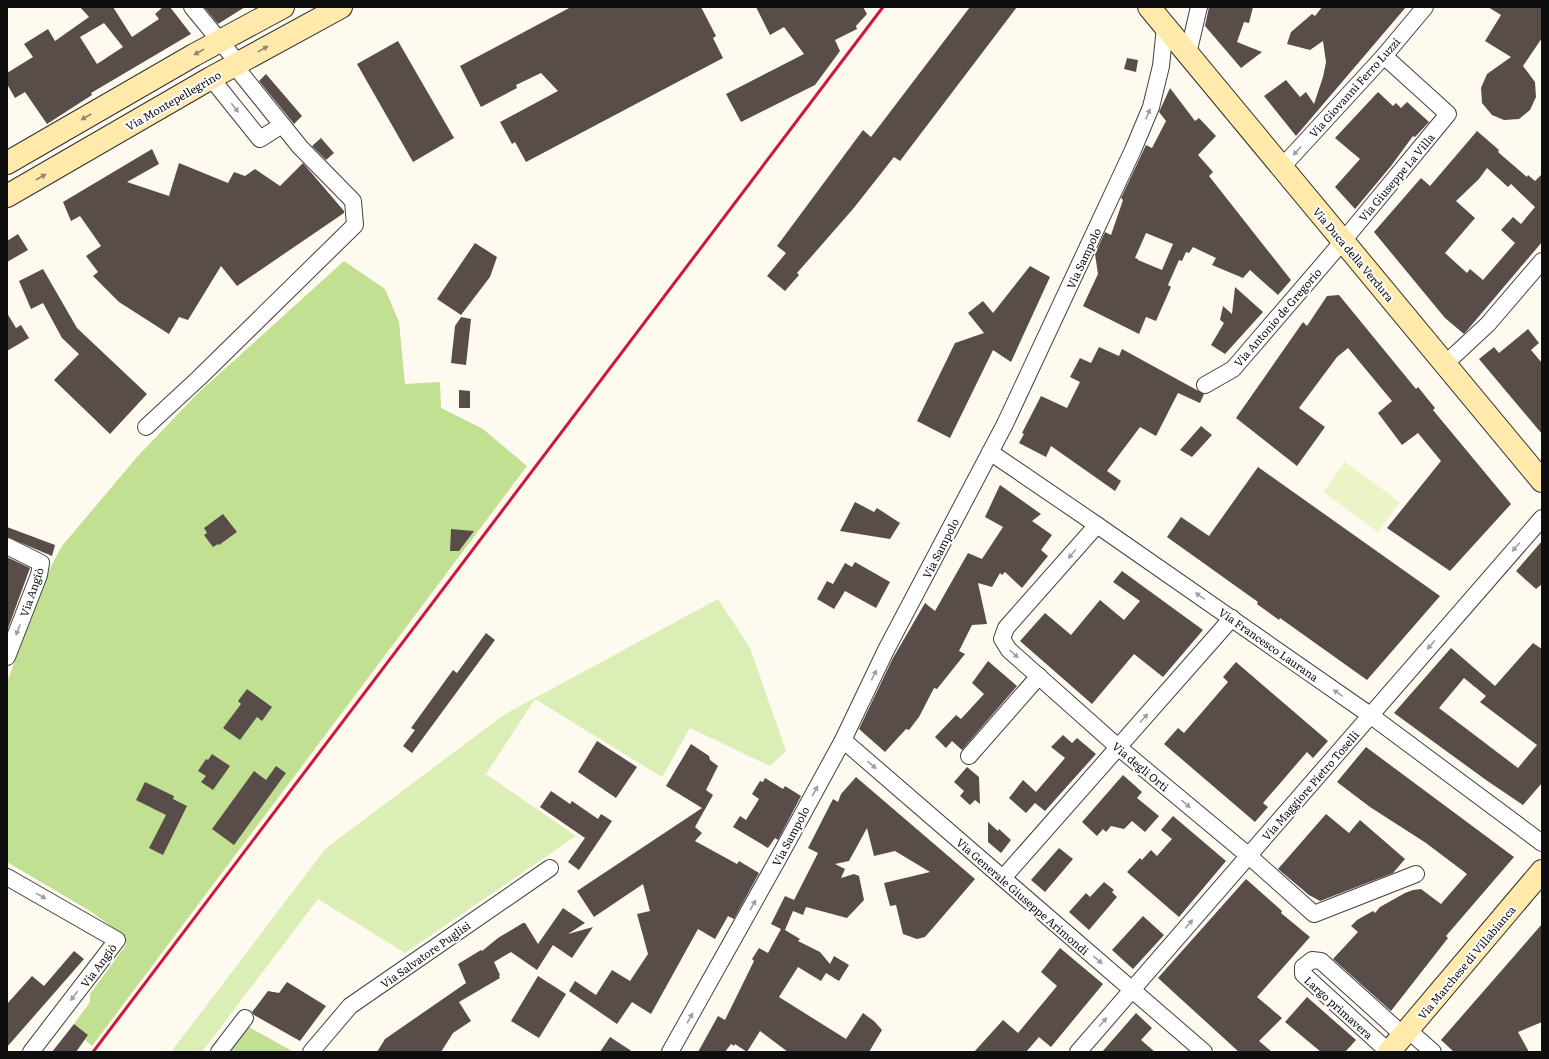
<svg xmlns="http://www.w3.org/2000/svg" width="1549" height="1059" viewBox="0 0 1549 1059" font-family="Literata,serif">
<style>
.green{fill:#dbeeb5}
.forest{fill:#c1e092}
.pitch{fill:#ebf4c7}
.building{fill:#584d49;fill-rule:evenodd}
.lines{fill:none;stroke-linecap:round;stroke-linejoin:round}
.street-casing{stroke:#414141;stroke-width:18}
.secondary-casing{stroke:#303030;stroke-width:24}
.street{stroke:#fff;stroke-width:16}
.secondary{stroke:#ffe9ab;stroke-width:22}
.rail{stroke:#cd183b;stroke-width:3}
.oneway{fill:#938664}
.oneway2{fill:#9f9f9f}
.labels{text-anchor:middle;dominant-baseline:central;stroke-width:4;stroke-linejoin:round;paint-order:stroke}
.street-label{font-size:11px;fill:#0e0e0e;stroke:#fff}
</style>
<rect width="100%" height="100%" fill="#fffaf0"/>
<path class="green" d="M718,599L750,648L786,751L770,766L690,728L662,777L535,699L486,774L576,836L405,953L318,899L202,1052H171L326,848L505,714Z"/>
<g class="forest">
<path d="M344,261L385,289L399,322L405,384L440,382L441,408L483,429L527,466L92,1046L85,1040L88,1035L74,1024L90,1002V994L126,945V937L90,911L7,862V682L51,566L62,546L137,457L196,395Z"/>
<path d="M247,1026L292,1051L228,1052Z"/>
</g>
<path class="pitch" d="M1345,462L1400,502L1378,532L1323,492Z"/>
<g class="building">
<path d="M80,7H113L132,37L159,19L155,14L163,7H170L191,34L91,93L92,95L47,124L25,92L15,98L7,84V73L33,57L24,44L48,29L55,41L89,17ZM104,23L123,47L97,64L80,37Z"/>
<path d="M204,7H245L218,24Z"/>
<path d="M571,7H701L716,36L713,38L723,58L526,162L515,142L512,144L500,122L558,91L541,73L516,85L517,88L481,107L460,66Z"/>
<path d="M756,7H863L867,14L856,26L857,29L835,40L840,51L815,85L741,122L726,94L804,54L784,27L770,35Z"/>
<path d="M970,7H1017L900,161L894,157L853,209L797,273L799,275L785,291L767,276L786,253L777,246L863,130L871,137Z"/>
<path d="M1209,7H1253L1249,23L1244,22L1237,42L1262,52L1241,68L1205,26Z"/>
<path d="M1322,7H1406L1296,136L1264,96L1286,80L1300,97L1306,92L1314,104L1323,77L1326,62L1323,41L1310,50L1287,44L1291,32L1312,14L1315,16Z"/>
<path d="M1488,7H1542V38L1523,66L1535,82L1536,97L1530,110L1519,119L1504,120L1492,115L1482,103L1481,88L1487,74L1511,57L1485,41L1501,15Z"/>
<path d="M398,41L454,138L413,162L357,64Z"/>
<path d="M1127,58L1138,60L1136,72L1124,69Z"/>
<path d="M266,74L302,116L294,124L259,81Z"/>
<path d="M1170,88L1195,121L1199,118L1216,136L1198,155L1213,172L1209,176L1291,280L1278,295L1250,270L1243,278L1212,265L1216,258L1193,247L1189,253L1186,252L1182,261L1179,260L1168,285L1171,287L1156,321L1146,317L1139,334L1083,306L1098,274L1095,254L1105,232L1111,235L1123,200L1121,198L1146,145L1152,148L1166,121L1159,112ZM1146,233L1173,244L1162,270L1138,260V259L1135,258Z"/>
<path d="M1378,92L1393,106L1396,103L1401,108L1407,102L1429,122L1415,137L1413,136L1391,166L1355,209L1335,187L1360,159L1335,138Z"/>
<path d="M1477,131L1499,150L1498,152L1527,177L1528,175L1535,181L1542,174V242L1464,334L1445,318L1374,232L1421,178L1430,186ZM1487,168L1508,187L1511,184L1535,207L1521,224L1513,217L1501,230L1515,243L1483,280L1470,269L1467,273L1445,253L1475,218L1456,201L1479,179Z"/>
<path d="M321,138L334,153L326,160L312,146Z"/>
<path d="M152,149L159,164L127,182L169,196L179,163L228,183L234,172L245,176L255,169L280,186L303,163L344,211V213L237,286L221,266L188,320L179,317L169,334L119,302L93,276L98,272L86,256L101,246L80,216L71,221L63,202Z"/>
<path d="M18,234L28,250L7,262V241Z"/>
<path d="M475,243L497,257L490,277L461,315L437,299Z"/>
<path d="M1030,266L1050,277L1011,362L993,350L950,438L917,421L955,343L984,333L968,313L983,301L993,313Z"/>
<path d="M43,269L77,328L147,394L110,434L54,380L79,354L62,338L43,303L31,309L19,281Z"/>
<path d="M1235,287L1263,312L1225,354L1211,345L1224,323L1220,320L1223,306L1232,314Z"/>
<path d="M1339,295L1416,389L1418,387L1435,408L1433,410L1511,504L1450,571L1387,528L1441,461L1418,433L1402,445L1378,413L1392,401L1348,348L1337,357L1299,408L1325,427L1297,466L1236,418L1303,322L1307,326L1327,296Z"/>
<path d="M7,313L16,328L21,325L29,338L7,351Z"/>
<path d="M461,317L471,319L466,365L451,363L455,326Z"/>
<path d="M1528,329L1539,343L1531,350L1542,363V434L1479,359L1494,347L1499,353Z"/>
<path d="M1099,347L1119,356L1122,349L1204,394L1200,403L1178,393L1156,436L1140,427L1107,471L1121,481L1115,491L1051,446L1046,457L1019,443L1024,434L1022,433L1041,396L1067,408L1080,382L1070,377L1080,358L1091,363Z"/>
<path d="M459,390L470,391V408H459Z"/>
<path d="M1201,426L1212,435L1192,457L1180,450Z"/>
<path d="M1258,467L1440,596L1367,680L1280,618L1279,620L1257,604L1258,602L1167,537L1181,517L1209,536Z"/>
<path d="M1000,485L1041,514L1032,521L1052,535L1041,550L1048,556L1022,588L1005,572L1002,575L1000,573L992,587L978,583L987,624L972,625L959,651L965,654L937,689L934,688L919,717L909,730L906,729L885,752L859,729L893,658L925,603L935,611L968,553L982,559L1003,527L985,517Z"/>
<path d="M855,502L874,512L877,508L900,523L890,539L840,531Z"/>
<path d="M223,514L237,532L219,545L218,544L213,547L204,535L207,533L204,528Z"/>
<path d="M7,527L55,545L52,556L7,537Z"/>
<path d="M451,529L474,531L459,551H450Z"/>
<path d="M1542,541V584L1536,589L1516,571Z"/>
<path d="M7,557L30,568L7,631Z"/>
<path d="M855,562L890,582L876,608L845,591L834,609L817,599L827,581L833,584L845,563L852,567Z"/>
<path d="M1122,571L1203,630L1163,677L1134,654L1092,704L1020,641L1045,613L1071,635L1100,600L1124,620L1140,601L1113,582Z"/>
<path d="M486,633L495,640L412,753L403,746L415,730L411,728L453,670L457,673Z"/>
<path d="M1533,643L1542,649V783L1523,805L1486,780L1394,713L1451,648L1495,686ZM1464,678L1486,696L1480,702L1537,745L1518,768L1439,708Z"/>
<path d="M988,661L1017,686L962,750L952,741L946,748L935,737L956,715L961,719L984,694L972,683Z"/>
<path d="M1236,662L1328,741L1313,758L1307,752L1263,803L1268,807L1255,822L1164,744L1178,728L1184,733L1228,682L1223,677Z"/>
<path d="M247,689L272,707L262,721L257,717L240,740L223,728L241,704L238,701Z"/>
<path d="M1063,735L1072,743L1077,738L1096,754L1045,811L1035,803L1026,813L1009,798L1023,780L1036,792L1065,758L1051,747Z"/>
<path d="M597,741L637,767L616,798L578,772Z"/>
<path d="M691,744L709,756L710,760L718,766L706,790L713,795L695,827L702,833L695,841L737,864L739,861L759,873L734,919L728,916L715,939L698,929L651,1014L632,1002L617,1024L569,991L575,981L596,995L612,970L630,981L648,954L637,914L650,911L643,884L594,917L577,891L702,808L666,786Z"/>
<path d="M1366,747L1514,857L1446,936L1448,938L1391,1011L1333,959L1358,932L1351,926L1357,920L1373,911L1375,913L1380,907L1405,893L1413,890L1421,889L1441,904L1467,874L1426,843L1370,807L1337,782Z"/>
<path d="M212,754L230,766L213,790L201,782L206,776L198,771L206,759L208,760Z"/>
<path d="M276,766L286,773L234,845L212,829L254,771L266,780Z"/>
<path d="M967,767L979,777L980,804L975,800L970,805L960,796L964,791L954,782Z"/>
<path d="M1123,775L1142,792L1137,798L1159,816L1145,832L1132,821L1124,829L1111,826L1106,832L1103,829L1097,836L1082,822Z"/>
<path d="M856,777L975,879L925,937L917,939L903,934L896,905L890,906L884,883L930,872L895,851L874,856L867,828L849,861L835,864L845,869L841,878L854,874L859,876L864,900L847,918L806,907L803,915L793,911L785,930L800,939L798,941L820,952L830,964L834,956L849,965L839,981L826,973L821,981L798,967L779,997L846,1039L863,1013L874,1021L882,1030L869,1052H788L760,1031L747,1052L735,1044L734,1046L731,1044L725,1052H698L718,1016L725,1020L754,961L752,959L759,948L768,953L781,929L771,924L785,896L794,900L818,853L808,848L833,799L838,802L841,794Z"/>
<path d="M765,778L783,789L785,786L801,796L778,840L775,838L768,848L733,827L740,816L746,820L759,799L752,794L760,781L763,782Z"/>
<path d="M145,782L174,796L173,799L187,806L163,855L149,848L166,815L136,800Z"/>
<path d="M551,791L570,804L572,801L598,819L601,814L612,821L579,870L568,862L585,838L540,807Z"/>
<path d="M1326,814L1349,833L1360,820L1405,859L1393,873L1320,901L1309,895L1278,869Z"/>
<path d="M1173,816L1226,861L1179,917L1127,872L1140,858L1142,860L1151,850L1157,856L1172,839L1161,830Z"/>
<path d="M988,822L998,831L999,829L1011,840L1001,853L988,842Z"/>
<path d="M1059,848L1073,859L1045,892L1031,880Z"/>
<path d="M1246,879L1282,911L1281,913L1310,937L1257,997L1282,1018L1259,1041L1272,1052H1239L1158,978Z"/>
<path d="M1104,882L1114,890L1112,892L1117,897L1089,930L1069,912L1086,893L1090,897Z"/>
<path d="M563,908L585,923L568,934L593,927L572,958L553,945L537,970L511,952L494,962L500,975L499,976L500,978L459,1002L471,1021L453,1033L441,1052H377L385,1039L466,983L458,964L481,950L482,951L498,938L523,923H525L538,944Z"/>
<path d="M1143,916L1164,935L1133,969L1112,950Z"/>
<path d="M1542,924V1022L1518,1032L1529,1052H1454L1441,1040Z"/>
<path d="M1060,948L1103,984L1051,1047L1039,1037L1026,1052H974L1003,1020L1018,1033L1057,986L1041,972Z"/>
<path d="M74,951L84,959L7,1047V1004L32,976L44,986Z"/>
<path d="M538,976L566,994L539,1038L511,1021Z"/>
<path d="M287,982L326,1006L300,1041L254,1015L252,1012L268,991L279,993Z"/>
<path d="M1307,997L1356,1040L1345,1052H1321L1285,1022Z"/>
<path d="M1136,1013L1152,1028L1141,1040L1155,1052H1102Z"/>
<path d="M74,1024L88,1035L76,1052H52Z"/>
<path d="M610,1037L633,1052H600Z"/>
</g>
<g class="lines">
<g class="street-casing">
<g id="street">
<path d="M192,7L238,63"/>
<path d="M1188,54L1199,7"/>
<path d="M211,78L260,139L282,125"/>
<path d="M1282,167L1384,56L1425,7"/>
<path d="M1445,364L1488,324L1542,261"/>
<path d="M1205,385L1233,369L1343,241L1448,114L1384,56"/>
<path d="M146,427L199,378L355,225L353,201L300,147L234,65"/>
<path d="M990,452L1097,525L1370,715L1542,843"/>
<path d="M1097,525L1006,628L1002,639L1009,650L1118,747L1249,856L1314,914L1416,874"/>
<path d="M7,546L41,563L39,575L7,657"/>
<path d="M843,740L1204,1052"/>
<path d="M969,756L1039,676"/>
<path d="M7,877L117,940L31,1052"/>
<path d="M1003,878L1232,618"/>
<path d="M1408,1030L1433,1052"/>
<path d="M219,1052L245,1018"/>
<path d="M311,1052L350,1006L550,868"/>
<path d="M670,1052L778,859L843,740L886,650L1005,424L1133,150L1151,107L1161,66L1165,27"/>
<path d="M1078,1052L1542,518"/>
<path d="M1389,1052L1303,974V967L1312,960L1321,961L1403,1035"/>
</g>
</g>
<g class="secondary-casing">
<g id="secondary">
<path d="M1149,7L1542,481"/>
<path d="M7,163L194,55L283,7"/>
<path d="M7,196L211,78L341,7"/>
<path d="M1389,1052L1542,871"/>
</g>
</g>
<use href="#street" class="street"/>
<use href="#secondary" class="secondary"/>
<path class="rail" d="M93,1052L883,7"/>
</g>
<defs><path id="oneway-solid" d="M-6-.8H1V-3.2L6.5 0L1 3.2V.8H-6Z"/></defs>
<g class="oneway">
<use href="#oneway-solid" transform="translate(263 49) rotate(-29)"/>
<use href="#oneway-solid" transform="translate(199 52) rotate(151)"/>
<use href="#oneway-solid" transform="translate(86 117) rotate(150)"/>
<use href="#oneway-solid" transform="translate(41 177) rotate(-30)"/>
</g>
<g class="oneway2">
<use href="#oneway-solid" transform="translate(235 108) rotate(51)"/>
<use href="#oneway-solid" transform="translate(1148 114) rotate(-67)"/>
<use href="#oneway-solid" transform="translate(1297 151) rotate(133)"/>
<use href="#oneway-solid" transform="translate(1516 547) rotate(131)"/>
<use href="#oneway-solid" transform="translate(1072 554) rotate(131)"/>
<use href="#oneway-solid" transform="translate(1200 596) rotate(-145)"/>
<use href="#oneway-solid" transform="translate(18 630) rotate(111)"/>
<use href="#oneway-solid" transform="translate(1431 645) rotate(131)"/>
<use href="#oneway-solid" transform="translate(1014 654) rotate(42)"/>
<use href="#oneway-solid" transform="translate(874 675) rotate(-64)"/>
<use href="#oneway-solid" transform="translate(1338 693) rotate(-145)"/>
<use href="#oneway-solid" transform="translate(1144 718) rotate(-48)"/>
<use href="#oneway-solid" transform="translate(872 765) rotate(41)"/>
<use href="#oneway-solid" transform="translate(815 791) rotate(-61)"/>
<use href="#oneway-solid" transform="translate(1186 804) rotate(40)"/>
<use href="#oneway-solid" transform="translate(41 896) rotate(29)"/>
<use href="#oneway-solid" transform="translate(753 905) rotate(-61)"/>
<use href="#oneway-solid" transform="translate(1189 924) rotate(-49)"/>
<use href="#oneway-solid" transform="translate(1098 960) rotate(41)"/>
<use href="#oneway-solid" transform="translate(74 996) rotate(127)"/>
<use href="#oneway-solid" transform="translate(690 1018) rotate(-61)"/>
<use href="#oneway-solid" transform="translate(1103 1022) rotate(-49)"/>
</g>
<g class="labels">
<g class="street-label">
<text transform="translate(1354 87) rotate(-48)">Via Giovanni Ferro Luzzi</text>
<text transform="translate(173 100) rotate(-30)">Via Montepellegrino</text>
<text transform="translate(1396 177) rotate(-50)">Via Giuseppe La Villa</text>
<text transform="translate(1354 254) rotate(50)">Via Duca della Verdura</text>
<text transform="translate(1083 258) rotate(-65)">Via Sampolo</text>
<text transform="translate(1277 317) rotate(-49)">Via Antonio de Gregorio</text>
<text transform="translate(940 548) rotate(-63)">Via Sampolo</text>
<text transform="translate(31 592) rotate(-71)">Via Angiò</text>
<text transform="translate(1269 644) rotate(35)">Via Francesco Laurana</text>
<text transform="translate(1141 766) rotate(40)">Via degli Orti</text>
<text transform="translate(1310 785) rotate(-49)">Via Maggiore Pietro Toselli</text>
<text transform="translate(790 836) rotate(-62)">Via Sampolo</text>
<text transform="translate(1023 896) rotate(41)">Via Generale Giuseppe Arimondi</text>
<text transform="translate(425 954) rotate(-35)">Via Salvatore Puglisi</text>
<text transform="translate(1466 962) rotate(-50)">Via Marchese di Villabianca</text>
<text transform="translate(98 965) rotate(-53)">Via Angiò</text>
<text transform="translate(1339 1007) rotate(42)">Largo primavera</text>
</g>
</g>
<rect width="1549" height="1059" fill="none" stroke="#0e0e0e" stroke-width="16"/>
</svg>
